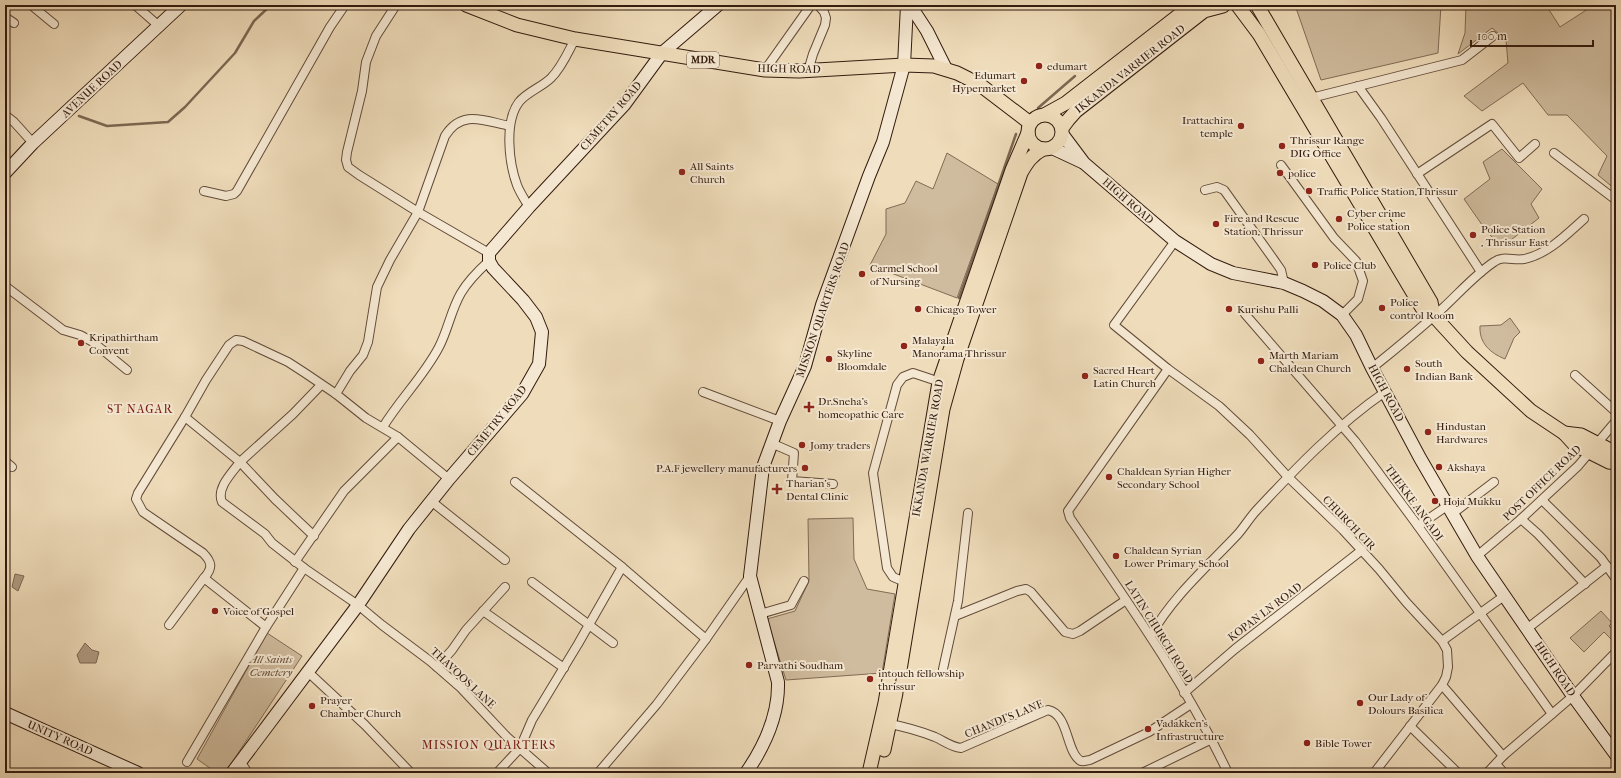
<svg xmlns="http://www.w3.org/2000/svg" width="1621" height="778" viewBox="0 0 1621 778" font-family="'IM FELL French Canon',serif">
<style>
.green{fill:#cfbb9d;stroke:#816b56}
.water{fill:#af9a80;stroke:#7d6752}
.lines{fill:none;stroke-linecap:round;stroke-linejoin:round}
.stream{stroke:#7d6752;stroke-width:2.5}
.street-casing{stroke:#624b39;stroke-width:10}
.secondary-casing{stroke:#331b0e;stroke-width:14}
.primary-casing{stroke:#331b0e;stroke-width:15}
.street{stroke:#f5e8d2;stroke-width:8}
.secondary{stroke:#f5e8d2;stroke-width:12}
.primary{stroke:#efdcba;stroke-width:13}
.poi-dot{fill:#8f2418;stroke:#f5e8d2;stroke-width:1.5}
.labels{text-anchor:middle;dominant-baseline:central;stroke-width:4;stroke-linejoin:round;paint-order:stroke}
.shield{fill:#f5e8d2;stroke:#6d5849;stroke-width:1}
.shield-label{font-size:10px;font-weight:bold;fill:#331b0e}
.poi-label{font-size:11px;fill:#331b0e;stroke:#f5e8d2;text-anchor:start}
.street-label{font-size:11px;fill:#331b0e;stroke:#f5e8d2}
.park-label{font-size:11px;font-style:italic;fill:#624b39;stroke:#f5e8d2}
.neighbourhood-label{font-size:12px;letter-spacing:1px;fill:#7a1f14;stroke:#f5e8d2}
</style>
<rect width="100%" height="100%" fill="#efdcba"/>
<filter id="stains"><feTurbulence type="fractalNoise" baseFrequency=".005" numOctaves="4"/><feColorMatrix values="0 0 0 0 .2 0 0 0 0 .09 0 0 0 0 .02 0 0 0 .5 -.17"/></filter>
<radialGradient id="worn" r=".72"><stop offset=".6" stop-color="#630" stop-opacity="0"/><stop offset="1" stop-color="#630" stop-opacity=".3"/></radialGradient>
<g class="green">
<path d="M1295,5H1441L1438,53L1321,80Z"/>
<path d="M1466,5H1546L1560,27L1594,5H1616V190L1598,175L1607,156L1567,115H1548L1523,83L1482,111L1464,96L1508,63L1506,40L1492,28L1458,54L1465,33Z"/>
<path d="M1502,149L1542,189L1531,204L1539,218L1502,247L1487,232L1464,199L1490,179L1483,162Z"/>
<path d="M947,153L998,184L957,298L870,265L886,234V209L905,203L916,181L933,189Z"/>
<path d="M1510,318L1520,332L1514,338L1505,359C1490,353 1479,343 1480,326L1501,325Z"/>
<path d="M853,518L854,559L867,589L895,594L882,673L786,680L767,619L795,611L809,581L808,519Z"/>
<path d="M1601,611L1612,623L1609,626L1616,633V644L1604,632L1584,652L1570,638Z"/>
<path d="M267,633L302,656L225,773H217L197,759Z"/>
</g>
<g class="water">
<path d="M15,574L24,576L18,591L12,587Z"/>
<path d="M85,643L92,650L99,652L96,663H80L77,655Z"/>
</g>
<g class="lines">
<g class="stream">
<path d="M1038,108L1075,76"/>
<path d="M79,116L107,126L168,122L185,107L235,53L254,21L271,5"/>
<path d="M959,298L1016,134"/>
</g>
<g class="street-casing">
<g id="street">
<path d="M31,5L54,24"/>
<path d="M135,5L159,26"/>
<path d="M396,5L376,36L366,62L362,91L347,152L346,160L348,167L359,175L418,212L489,253"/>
<path d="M5,17L14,23"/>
<path d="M765,70L811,5"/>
<path d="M808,71L813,54L825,25L826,18L824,12L818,5"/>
<path d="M1358,86L1381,118L1481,272"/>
<path d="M1311,98L1462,60L1493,36"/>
<path d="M5,115L14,122L33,143"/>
<path d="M1554,153L1616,200"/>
<path d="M1281,165L1334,238L1356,261L1363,281L1358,299L1342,315"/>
<path d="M1417,174L1492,124L1519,158L1535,144"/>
<path d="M1205,190L1217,187L1224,190L1274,260L1281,270L1284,283"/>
<path d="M204,191L226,196L234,194L237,191L330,27L345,5"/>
<path d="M529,207C525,200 520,193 517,185C509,163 504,122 519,102C527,92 542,87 551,78C562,67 568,52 575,39"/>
<path d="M1175,241L1114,325L1168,369L1219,406L1250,435L1288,477L1343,530L1379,569L1406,602L1442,641L1447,650L1448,667L1446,677L1442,685L1374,773"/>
<path d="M5,286L63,330L80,335L93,342L127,370"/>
<path d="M1245,314L1355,441L1418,526L1552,714"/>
<path d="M1372,368C1397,348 1421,328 1444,307C1460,292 1476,274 1494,262C1504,255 1513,261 1524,259C1548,254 1566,235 1584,219"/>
<path d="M1168,369L1068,511L1070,518C1127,601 1185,682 1228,773"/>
<path d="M1575,375L1616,412"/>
<path d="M703,392L780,421"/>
<path d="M336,394L350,371L363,355L368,342L377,287L390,260L418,212L445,136C462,109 484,121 510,126"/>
<path d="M185,417L240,462C232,473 216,488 222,502L265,534L272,543L304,568"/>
<path d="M383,427C400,399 424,376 439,347C448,330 451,310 461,293C468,281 478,271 489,261"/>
<path d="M771,443L794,453L792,481L833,484"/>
<path d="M5,461L12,467"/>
<path d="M515,482L622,567L706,639L750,576"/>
<path d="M1542,500L1601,558L1616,579"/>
<path d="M431,501L505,560"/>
<path d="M1452,514L1494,482"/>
<path d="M1521,519L1538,534L1585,584"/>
<path d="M1418,526L1447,506"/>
<path d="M314,536L275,499L240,462L293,414L321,385"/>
<path d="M1477,556L1521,519L1578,466L1616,421"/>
<path d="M295,562L344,491L398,437"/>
<path d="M204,578C213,568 212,562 203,553L143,512L136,499L138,493L185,417L206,380L229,345L236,340L243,341L288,362L305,373L336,394L366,418L398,437L449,479"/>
<path d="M532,582L613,643"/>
<path d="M905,582L893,577L887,568L873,473L897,385L903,377L913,373L943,383"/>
<path d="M483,611L564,668"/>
<path d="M760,614L791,605L804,581"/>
<path d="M955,616L1017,591L1026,589L1031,592L1065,632L1073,634L1080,631L1126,600"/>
<path d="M169,625L204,578L266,627L304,568L358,605L382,625L430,661L461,688L507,737L548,773"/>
<path d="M1528,628L1607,566"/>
<path d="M1151,635C1173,596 1208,566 1238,534C1244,527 1249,519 1255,512C1295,469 1337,425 1385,392"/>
<path d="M1442,641L1504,596"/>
<path d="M437,667L452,650L466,630L505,587"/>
<path d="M943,669L958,601L968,513"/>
<path d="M307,671L365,725L411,773"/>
<path d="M1442,685L1503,756"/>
<path d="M1184,693L1235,649L1362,550"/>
<path d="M885,723C901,726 920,731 935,737C944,741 951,747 961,748L1048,710C1069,714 1066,753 1081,761C1084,762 1087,760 1090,760L1149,732L1191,704"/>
<path d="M1410,726L1458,773"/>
<path d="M240,761L248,773"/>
<path d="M187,762L266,627"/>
<path d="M1496,764L1504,773"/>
<path d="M497,773L520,748L532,720L578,644L622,567"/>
<path d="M598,773L657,704L706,639"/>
<path d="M1142,773L1212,739"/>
<path d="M1487,773L1503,756L1573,696L1616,652"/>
</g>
</g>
<g class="secondary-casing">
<g id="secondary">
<path d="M910,5L927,31L946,69"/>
<path d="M1063,135L1084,163L1175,241L1211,264L1233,273L1284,283L1303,291L1323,301L1342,315L1356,335L1372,368L1420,458L1477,556L1573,696L1616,755"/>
<path d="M1052,148L1082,162"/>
<path d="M5,173L33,143L181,5"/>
<path d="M5,713L138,773"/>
<path d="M232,773L358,605L409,529L449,479L522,394L539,364L542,332L536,317L523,300L493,268L489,261V253L529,207L624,105L662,53L718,5"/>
<path d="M746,773C764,747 779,714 778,682L750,576L763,467L780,421L805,366L822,305L869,176L883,142L904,65L907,5"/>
</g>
</g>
<g class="primary-casing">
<g id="primary">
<path d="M466,5L517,25L575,39L765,70L799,71L904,65L934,66L957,73L979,84L1030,123"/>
<path d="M1257,5L1431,302L1434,316"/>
<path d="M1238,6L1259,34L1422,308L1434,316L1467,352L1531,411L1564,433L1575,445L1609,462L1616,463"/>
<path d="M1046,114L1066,103L1192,5"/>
<circle cx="1045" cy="132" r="17"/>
<path d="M1062,128L1068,120L1076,111L1204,11L1223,6"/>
<path d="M1564,433L1581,435L1616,453"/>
<path d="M900,670L943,409L957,359L1021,173C1027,162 1032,155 1043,149"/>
<path d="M884,750L896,693"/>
<path d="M869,773L885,703L939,382L1012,170L1028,133"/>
</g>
</g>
<use href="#street" class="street"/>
<use href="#secondary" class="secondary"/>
<use href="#primary" class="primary"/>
</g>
<g class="poi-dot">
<circle cx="1039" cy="66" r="4"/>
<circle cx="1024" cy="81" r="4"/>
<circle cx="1241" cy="126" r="4"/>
<circle cx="1282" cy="146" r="4"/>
<circle cx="682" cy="172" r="4"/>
<circle cx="1280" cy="173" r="4"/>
<circle cx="1309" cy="191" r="4"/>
<circle cx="1339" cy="219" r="4"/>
<circle cx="1216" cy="224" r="4"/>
<circle cx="1473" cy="235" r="4"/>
<circle cx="1315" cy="265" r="4"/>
<circle cx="862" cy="274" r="4"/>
<circle cx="1382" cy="308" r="4"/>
<circle cx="918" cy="309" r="4"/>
<circle cx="1229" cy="309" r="4"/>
<circle cx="81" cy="343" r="4"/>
<circle cx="904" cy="346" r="4"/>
<circle cx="829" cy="359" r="4"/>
<circle cx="1261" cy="361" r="4"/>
<circle cx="1407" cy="369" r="4"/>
<circle cx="1085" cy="376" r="4"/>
<path d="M807 401h4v4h4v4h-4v4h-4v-4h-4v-4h4z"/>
<circle cx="1428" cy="432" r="4"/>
<circle cx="802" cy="445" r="4"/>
<circle cx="1439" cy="467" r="4"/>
<circle cx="805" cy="468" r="4"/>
<circle cx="1109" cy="477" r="4"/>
<path d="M775 483h4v4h4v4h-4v4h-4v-4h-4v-4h4z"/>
<circle cx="1435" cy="501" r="4"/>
<circle cx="1116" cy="556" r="4"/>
<circle cx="215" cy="611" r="4"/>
<circle cx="749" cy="665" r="4"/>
<circle cx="870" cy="679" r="4"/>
<circle cx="1360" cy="703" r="4"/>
<circle cx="312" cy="706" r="4"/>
<circle cx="1148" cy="729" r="4"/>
<circle cx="1307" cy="743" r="4"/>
</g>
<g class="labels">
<rect class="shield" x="687" y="52" width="32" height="16" rx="3"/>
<g class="shield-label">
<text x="703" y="60">MDR</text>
</g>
<g class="poi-label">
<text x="1047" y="66">edumart</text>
<text x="1016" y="75" text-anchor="end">Edumart<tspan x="1016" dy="13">Hypermarket</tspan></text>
<text x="1233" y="120" text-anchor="end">Irattachira<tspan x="1233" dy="13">temple</tspan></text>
<text x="1290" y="140">Thrissur Range<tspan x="1290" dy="13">DIG Office</tspan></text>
<text x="690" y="166">All Saints<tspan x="690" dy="13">Church</tspan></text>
<text x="1288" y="173">police</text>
<text x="1317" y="191">Traffic Police Station,Thrissur</text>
<text x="1347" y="213">Cyber crime<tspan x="1347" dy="13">Police station</tspan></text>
<text x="1224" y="218">Fire and Rescue<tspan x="1224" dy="13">Station, Thrissur</tspan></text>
<text x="1481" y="229">Police Station<tspan x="1481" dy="13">, Thrissur East</tspan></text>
<text x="1323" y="265">Police Club</text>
<text x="870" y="268">Carmel School<tspan x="870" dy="13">of Nursing</tspan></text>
<text x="1390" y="302">Police<tspan x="1390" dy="13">control Room</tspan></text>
<text x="926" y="309">Chicago Tower</text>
<text x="1237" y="309">Kurishu Palli</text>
<text x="89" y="337">Kripathirtham<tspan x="89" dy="13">Convent</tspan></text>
<text x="912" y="340">Malayala<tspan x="912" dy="13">Manorama Thrissur</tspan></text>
<text x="837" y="353">Skyline<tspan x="837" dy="13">Bloomdale</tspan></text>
<text x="1269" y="355">Marth Mariam<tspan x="1269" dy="13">Chaldean Church</tspan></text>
<text x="1415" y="363">South<tspan x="1415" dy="13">Indian Bank</tspan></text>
<text x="1093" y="370">Sacred Heart<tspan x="1093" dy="13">Latin Church</tspan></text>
<text x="818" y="401">Dr.Sneha's<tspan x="818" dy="13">homeopathic Care</tspan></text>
<text x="1436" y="426">Hindustan<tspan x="1436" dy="13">Hardwares</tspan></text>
<text x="810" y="445">Jomy traders</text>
<text x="1447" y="467">Akshaya</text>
<text x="797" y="468" text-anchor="end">P.A.F jewellery manufacturers</text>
<text x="1117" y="471">Chaldean Syrian Higher<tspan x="1117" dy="13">Secondary School</tspan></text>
<text x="786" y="483">Tharian's<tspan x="786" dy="13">Dental Clinic</tspan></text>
<text x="1443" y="501">Hoja Mukku</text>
<text x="1124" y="550">Chaldean Syrian<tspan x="1124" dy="13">Lower Primary School</tspan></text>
<text x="223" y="611">Voice of Gospel</text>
<text x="757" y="665">Parvathi Soudham</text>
<text x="878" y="673">intouch fellowship<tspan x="878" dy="13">thrissur</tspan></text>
<text x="1368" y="697">Our Lady of<tspan x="1368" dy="13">Dolours Basilica</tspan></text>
<text x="320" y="700">Prayer<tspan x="320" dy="13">Chamber Church</tspan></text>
<text x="1156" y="723">Vadakken's<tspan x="1156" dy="13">Infrastructure</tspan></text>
<text x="1315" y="743">Bible Tower</text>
</g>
<g class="street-label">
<text transform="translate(789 69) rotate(1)">HIGH ROAD</text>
<text transform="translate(1130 69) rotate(-38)">IKKANDA VARRIER ROAD</text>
<text transform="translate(92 89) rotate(-43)">AVENUE ROAD</text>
<text transform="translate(611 116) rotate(-49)">CEMETRY ROAD</text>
<text transform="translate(1128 201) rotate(41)">HIGH ROAD</text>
<text transform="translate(823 310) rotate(-71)">MISSION QUARTERS ROAD</text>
<text transform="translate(1386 393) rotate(62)">HIGH ROAD</text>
<text transform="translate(497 421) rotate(-51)">CEMETRY ROAD</text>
<text transform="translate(928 448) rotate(-80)">IKKANDA WARRIER ROAD</text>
<text transform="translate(1542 483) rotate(-44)">POST OFFICE ROAD</text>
<text transform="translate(1414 503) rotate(54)">THEKKE ANGADI</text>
<text transform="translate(1349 523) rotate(46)">CHURCH CIR</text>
<text transform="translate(1265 612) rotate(-37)">KOPAN LN ROAD</text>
<text transform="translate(1159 632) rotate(58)">LATIN CHURCH ROAD</text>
<text transform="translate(1555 669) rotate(56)">HIGH ROAD</text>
<text transform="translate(463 678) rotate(43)">THAVOOS LANE</text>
<text transform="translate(1004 719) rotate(-22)">CHANDI'S LANE</text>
<text transform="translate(60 738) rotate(24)">UNITY ROAD</text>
</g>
<g class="park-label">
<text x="271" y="659">All Saints<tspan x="271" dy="13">Cemetery</tspan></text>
</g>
<g class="neighbourhood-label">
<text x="140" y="409">ST NAGAR</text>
<text x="489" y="745">MISSION QUARTERS</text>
</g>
</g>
<rect width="1621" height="778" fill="none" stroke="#efdcba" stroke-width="20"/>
<rect x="6" y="6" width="1609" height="766" fill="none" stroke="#331b0e" stroke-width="2"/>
<rect x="10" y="10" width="1601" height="758" fill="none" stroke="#331b0e"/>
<path d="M1471 40v6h122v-6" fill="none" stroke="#331b0e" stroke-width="2"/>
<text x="1477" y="40" font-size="12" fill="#331b0e" stroke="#f5e8d2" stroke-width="3" paint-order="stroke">100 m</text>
<rect width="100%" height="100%" filter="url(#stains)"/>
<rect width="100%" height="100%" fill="url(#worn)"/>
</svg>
